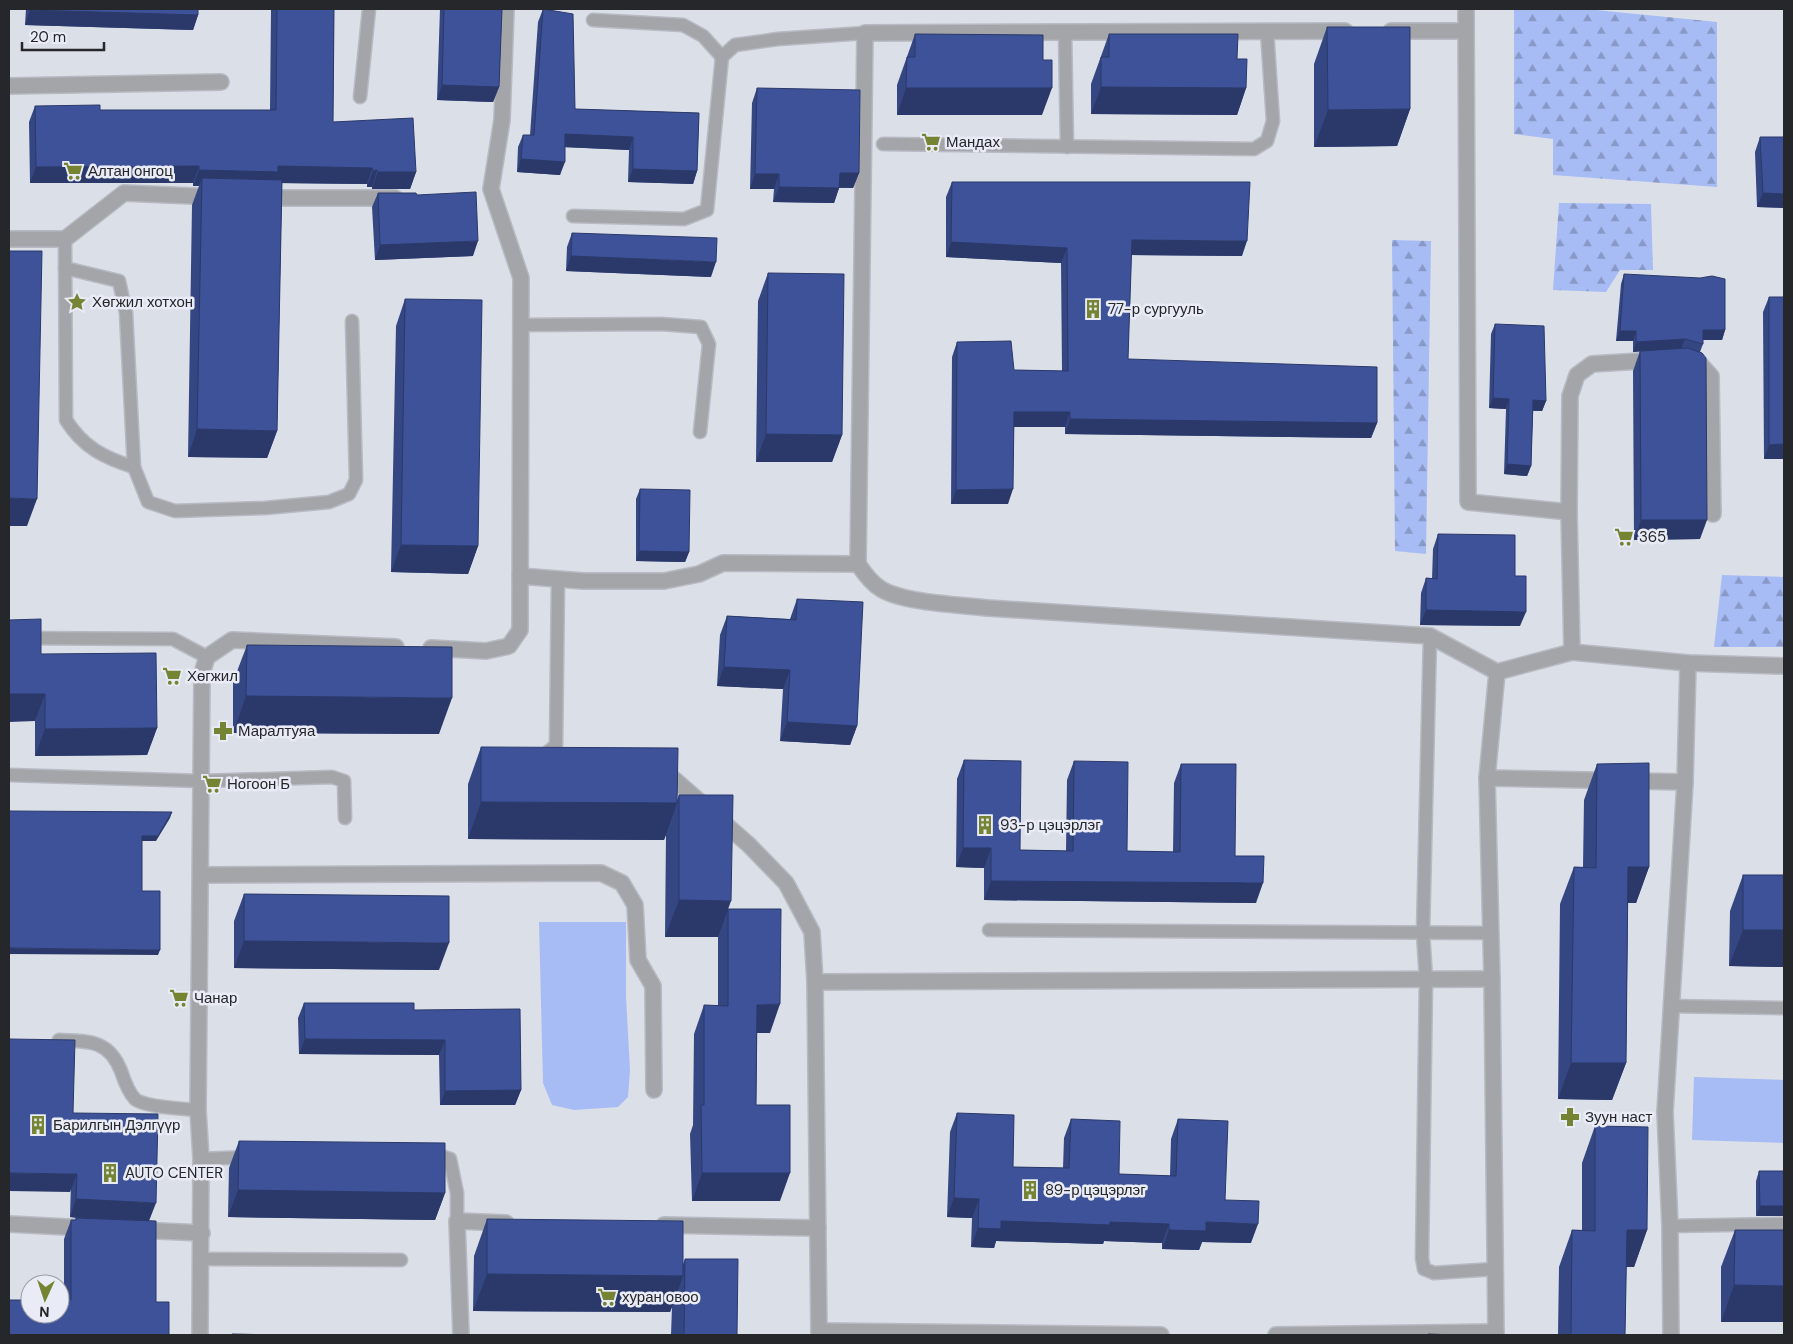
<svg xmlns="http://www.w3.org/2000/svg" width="1793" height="1344" viewBox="0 0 1793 1344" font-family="'DM Sans',sans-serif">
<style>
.green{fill:#a7bcf5}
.forest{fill:url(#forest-firs)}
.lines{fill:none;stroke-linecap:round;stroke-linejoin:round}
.service-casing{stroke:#b7bac2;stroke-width:15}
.minor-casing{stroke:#b7bac2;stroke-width:18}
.service{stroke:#a3a5a9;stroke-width:12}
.minor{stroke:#a3a5a9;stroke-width:15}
.wall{fill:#344783}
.shaded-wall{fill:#2b396a}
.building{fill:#3d5298;stroke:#2b396a}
.labels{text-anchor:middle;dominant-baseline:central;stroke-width:5;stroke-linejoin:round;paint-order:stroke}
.poi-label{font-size:15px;fill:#25272a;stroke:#e9ecf6;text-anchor:start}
</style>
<defs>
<pattern id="forest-firs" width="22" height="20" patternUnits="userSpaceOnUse" patternTransform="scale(1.25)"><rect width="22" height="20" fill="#a7bcf5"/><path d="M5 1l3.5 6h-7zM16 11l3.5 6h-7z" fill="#8899c7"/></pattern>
</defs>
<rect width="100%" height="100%" fill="#dbdfe8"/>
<g class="green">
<path d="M539,922H626V997L630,1070L628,1097L618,1107L574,1110L552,1105L543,1083Z"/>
<path d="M1694,1077L1784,1080V1143L1692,1140Z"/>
</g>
<g class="forest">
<path d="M1514,9H1586L1717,22V187L1553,175V139L1514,134Z"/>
<path d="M1559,203L1651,204L1653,270H1620L1606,292L1553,290Z"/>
<path d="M1392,240L1431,241L1426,554L1395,551Z"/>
<path d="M1722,575L1784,577V647H1714Z"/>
</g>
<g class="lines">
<g class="service-casing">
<g id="service">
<path d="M593,20L683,25L703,36L722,57"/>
<path d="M1065,32L1067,147"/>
<path d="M360,97L369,9"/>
<path d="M883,144L1254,149L1267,141L1273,121L1267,31"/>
<path d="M573,216L684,219L707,210L722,57L735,45L778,39L865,33"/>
<path d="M65,239L66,420C83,447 104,458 134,467L148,502L175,511L265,508L329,502L349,494L356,480L352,321"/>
<path d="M65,268L119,281L126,313L134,467"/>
<path d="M521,325L661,324L701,327L709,344L700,432"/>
<path d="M1430,636L1423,933L1426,979L1422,1258L1424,1269L1434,1273L1495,1269"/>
<path d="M9,638L173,639L207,657"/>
<path d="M539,757H542L556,745L558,579"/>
<path d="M9,775L201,781L332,777L344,781L345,818"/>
<path d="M989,930L1491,933"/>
<path d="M1671,1006L1784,1008"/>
<path d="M59,1040C89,1041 109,1040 121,1071C124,1080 128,1092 135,1099C144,1107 185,1109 198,1110"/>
<path d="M431,1153L450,1159L457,1193V1221"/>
<path d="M201,1159L249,1157"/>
<path d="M1670,1226L1784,1224"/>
<path d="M201,1259L401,1260"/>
</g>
</g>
<g class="minor-casing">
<g id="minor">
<path d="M1466,9L1468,502L1569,512"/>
<path d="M1391,31H1466"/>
<path d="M9,86L221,82"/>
<path d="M261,198H395"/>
<path d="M9,239H65L124,193L215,197"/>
<path d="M1689,361L1700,364L1711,376L1713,514"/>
<path d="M858,564L865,33L1345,31"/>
<path d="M520,576L583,581H664L699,574L723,563L858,564C864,573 871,583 881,589C904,603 961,605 988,608L1430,636L1497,672L1572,652L1688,663L1784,666"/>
<path d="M431,648L486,651L509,646L520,630L521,278L491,189L502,120L506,9"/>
<path d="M1572,652L1569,512L1570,396L1577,375L1592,364L1657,360"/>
<path d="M1487,778L1685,782"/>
<path d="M675,780L749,845L786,883L812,932L815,982L819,1335"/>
<path d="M201,875L601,873L622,883L635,905L638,960L653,986L654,1090"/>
<path d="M815,982L1492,979"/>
<path d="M9,1224L87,1228"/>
<path d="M664,1225L818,1228"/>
<path d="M138,1230L202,1233"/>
<path d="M819,1331L1161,1335"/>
<path d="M200,1335L201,1159L198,1110L202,673L207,657L232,640L396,647"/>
<path d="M461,1335L457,1221L506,1223"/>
<path d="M1276,1335L1496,1332"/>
<path d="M1496,1335L1492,979L1487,778L1497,672"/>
<path d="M1671,1335L1670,1226L1665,1112L1685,782L1688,663"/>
</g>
</g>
<use href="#service" class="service"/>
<use href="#minor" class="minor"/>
</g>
<g class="wall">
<path d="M26,9H198V15L193,30L25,25Z"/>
<path d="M271,9H334L333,122L416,172L410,189H372V187H367V184L282,183L277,431L267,458L188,457L192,205L199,186H193V183H30L29,122L35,106L100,110H270Z"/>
<path d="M440,9H502L499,87L493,102L437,100Z"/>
<path d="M543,9L575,109L699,113L697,171L693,184L628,182L629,150L565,147L560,175L517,172L518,147L523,135H530L538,22Z"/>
<path d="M1327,27L1410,109L1397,146L1314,147V64Z"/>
<path d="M915,34L1043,60L1042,115H897V85Z"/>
<path d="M1109,34L1237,59L1246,88L1237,115L1091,114V84Z"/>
<path d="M757,88L859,173L853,188H839L834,203L773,202L774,189H750L752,103Z"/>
<path d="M1760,137H1784V208L1757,207L1755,152Z"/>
<path d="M952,182L1242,256L1131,255L1128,359L1377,423L1371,438L1065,434V427H1014L1008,504H951L952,357L957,342L1014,370L1062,371L1061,263L946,257V197Z"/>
<path d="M378,193L417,195L473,256L375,260L372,207Z"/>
<path d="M572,233L711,277L566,271L567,247Z"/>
<path d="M768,273L842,435L832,462H756L758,301Z"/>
<path d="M1624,274L1725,330L1722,340H1703V344L1700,352V539L1634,540L1633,371L1640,351L1633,352V341H1616L1621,284Z"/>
<path d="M1769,297H1784V459H1764L1763,312Z"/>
<path d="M405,299L478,546L468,574L391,572L396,326Z"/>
<path d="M1495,324L1546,401L1542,411H1533L1531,466L1527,476L1504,474L1506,409L1489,408L1491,334Z"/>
<path d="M640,489L689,552L685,562L636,561V499Z"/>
<path d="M1438,534L1515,576L1520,626L1420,625L1421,593L1426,578L1432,579L1433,549Z"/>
<path d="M797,599L857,726L850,745L780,741L783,689L717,686L720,635L727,616L790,619Z"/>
<path d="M247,645L439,734L233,733V682Z"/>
<path d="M41,654L157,728L147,755L35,756V721Z"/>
<path d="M481,747L677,800L679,795L728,909L770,1033H757L756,1105L780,1201H692L690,1134L693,1125L694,1034L704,1005L718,1006V937H665L666,835L664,840L468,839V784Z"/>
<path d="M964,760L1020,850L1066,851L1067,780L1074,761L1127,851L1173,852L1174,783L1181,764L1256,903L984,900V868L956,867L957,779Z"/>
<path d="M1597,764L1649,867L1636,903H1628L1626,1063L1612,1100L1558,1099L1560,904L1574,867H1583L1584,800Z"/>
<path d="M1743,875H1784V967L1729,966L1730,911Z"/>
<path d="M244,894L439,970L234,968V921Z"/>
<path d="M304,1003L414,1010L521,1090L515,1105H440L439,1055L299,1054L298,1018Z"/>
<path d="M73,1113L149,1221L156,1302L64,1300V1239L71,1220H75L76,1218L70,1217Z"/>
<path d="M957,1113L1013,1167L1063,1168L1064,1138L1071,1119L1119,1174L1170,1176L1171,1139L1178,1119L1251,1243L1202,1242L1199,1250L1162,1249V1243L1104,1241L1103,1244L996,1241L994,1248L971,1247L972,1218L947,1217L950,1132Z"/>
<path d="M1595,1126L1647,1230L1634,1267H1626L1625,1335H1558L1559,1267L1572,1230H1582V1163Z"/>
<path d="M239,1141L445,1193L435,1220L228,1217L229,1168Z"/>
<path d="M1759,1171H1784L1756,1216V1181Z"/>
<path d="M487,1219L683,1264L685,1259L737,1335H671L672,1307L670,1312L473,1311L474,1256Z"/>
<path d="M1735,1230H1784V1322H1721V1267Z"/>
</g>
<g class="shaded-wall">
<path d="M30,10L198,15L193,30L25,25Z"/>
<path d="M442,85L499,87L493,102L437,100Z"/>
<path d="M1101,87L1246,88L1237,115L1091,114Z"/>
<path d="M906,88H1052L1042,115H897Z"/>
<path d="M1410,109L1397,146L1314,147L1328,110Z"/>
<path d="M565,134L633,137L629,150L561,147Z"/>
<path d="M521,159L565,162L560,175L517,172Z"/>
<path d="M199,166L193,183H30L36,167Z"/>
<path d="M278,166L372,168L367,184L274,183L202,178L199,186H193L199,170Z"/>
<path d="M633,169L697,171L693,184L628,182Z"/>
<path d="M377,170L372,187H367L373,171Z"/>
<path d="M378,172H416L410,189H372Z"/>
<path d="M840,173H859L853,188L834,187Z"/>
<path d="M755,174H779L774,189H750Z"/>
<path d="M779,187L839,188L834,203L773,202Z"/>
<path d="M1763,193L1784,194V208L1757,207Z"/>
<path d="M1132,240L1247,241L1242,256L1126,255Z"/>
<path d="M478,241L473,256L375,260L380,245Z"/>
<path d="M951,242L1067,248L1061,263L946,257Z"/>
<path d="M571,256L716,262L711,277L566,271Z"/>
<path d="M1703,330H1725L1722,340H1699Z"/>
<path d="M1620,331H1636L1633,341H1616Z"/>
<path d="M1685,339L1681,349L1633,352L1636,342Z"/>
<path d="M1493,398L1509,399L1506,409L1489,408Z"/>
<path d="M1533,400L1546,401L1542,411L1529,410Z"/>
<path d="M1014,412H1070L1065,427H1008Z"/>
<path d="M1070,419L1377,423L1371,438L1065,434Z"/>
<path d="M197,429L277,431L267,458L188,457Z"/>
<path d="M766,434L842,435L832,462H756Z"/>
<path d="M1784,444V459H1764L1769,445Z"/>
<path d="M1507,464L1531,466L1527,476L1504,474Z"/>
<path d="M1013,489L1008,504H951L956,490Z"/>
<path d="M9,498L37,499L27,526H9Z"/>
<path d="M1641,520H1707L1700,539L1634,540Z"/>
<path d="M401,545L478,546L468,574L391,572Z"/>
<path d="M639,551L689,552L685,562L636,561Z"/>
<path d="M1426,610L1526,612L1520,626L1420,625Z"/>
<path d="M724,667L790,670L783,689L717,686Z"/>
<path d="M9,694H45L35,721L9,722Z"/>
<path d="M246,696L452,698L439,734L233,733Z"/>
<path d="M787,722L857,726L850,745L780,741Z"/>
<path d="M157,728L147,755L35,756L45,729Z"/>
<path d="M481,802L677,803L664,840L468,839Z"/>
<path d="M172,812L170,818L156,841H141L142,836Z"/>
<path d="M963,848H991L984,868L956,867Z"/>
<path d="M1628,867H1649L1636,903H1615Z"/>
<path d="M991,881L1263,883L1256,903L984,900Z"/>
<path d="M679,900L731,901L718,937H665Z"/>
<path d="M1743,930H1784V967L1729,966Z"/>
<path d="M244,941L449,943L439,970L234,968Z"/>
<path d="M9,948L160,950L158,955L9,954Z"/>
<path d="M780,1004L770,1033H747L757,1005Z"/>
<path d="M305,1039L445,1040L439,1055L299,1054Z"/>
<path d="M1571,1063H1626L1612,1100L1558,1099Z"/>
<path d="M521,1090L515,1105H440L445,1091Z"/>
<path d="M9,1173L77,1174L70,1192L9,1191Z"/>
<path d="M702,1173H790L780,1201H692Z"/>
<path d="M238,1190L445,1193L435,1220L228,1217Z"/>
<path d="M954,1198L979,1199L972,1218L947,1217Z"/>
<path d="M76,1199L156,1203L149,1221L70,1217Z"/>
<path d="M1760,1206H1784V1216H1756Z"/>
<path d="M1001,1221L1110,1222L1169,1224L1162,1243L1104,1241L1103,1244L996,1241L994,1248L971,1247L978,1228Z"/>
<path d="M1206,1222L1258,1224L1251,1243L1202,1242L1199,1250L1162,1249L1169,1230Z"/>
<path d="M1627,1230H1647L1634,1267H1613Z"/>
<path d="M487,1274L683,1276L670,1312L473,1311Z"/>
<path d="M1734,1285L1784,1286V1322H1721Z"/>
</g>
<g class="building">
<path d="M30,9H198V15L30,10Z"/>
<path d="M277,9H334L333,122L413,118L416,172H378L377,170L373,171L372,168L278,166V172L199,170V166L36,167L35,106L100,105V110H276Z"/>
<path d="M444,9H502L499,87L442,85Z"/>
<path d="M543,9L573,14L575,109L699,113L697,171L633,169V137L565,134V162L521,159L523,135H534Z"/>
<path d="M1327,27H1410V109L1328,110Z"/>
<path d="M915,34L1043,35V60H1052V88H906L907,57H915Z"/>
<path d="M1109,34H1238L1237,59H1247L1246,88L1101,87V57H1109Z"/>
<path d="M757,88L860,90L859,173H840L839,188L779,187V174H755Z"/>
<path d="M1760,137H1784V194L1763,193Z"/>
<path d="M202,178L282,180L277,431L197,429Z"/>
<path d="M952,182H1250L1247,241L1132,240L1128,359L1377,367V423L1070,419V412H1014L1013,489L956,490L957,342L1011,341L1014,370L1068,371L1067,248L951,242Z"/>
<path d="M476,192L478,241L380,245L378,193H416L417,195Z"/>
<path d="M572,233L717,238L716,262L571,256Z"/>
<path d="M9,251H42L37,499L9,498Z"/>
<path d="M768,273L844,274L842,435L766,434Z"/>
<path d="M1624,274L1700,278L1712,276L1725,279V330H1703V344L1685,339L1636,342V331H1620Z"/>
<path d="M1769,297H1784V444L1769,445Z"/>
<path d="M405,299L482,300L478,546L401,545Z"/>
<path d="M1495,324L1544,326L1546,401L1533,400L1531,466L1507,464L1509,399L1493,398Z"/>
<path d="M1688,348L1702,353L1706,358L1707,520H1641L1640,351Z"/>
<path d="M640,489L690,490L689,552L639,551Z"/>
<path d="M1438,534L1515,535V576H1526V612L1426,610V578L1437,579Z"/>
<path d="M797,599L863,602L857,726L787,722L790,670L724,667L727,616L796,620Z"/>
<path d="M41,619V654L156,653L157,728L45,729V694H9V620Z"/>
<path d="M247,645L452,647V698L246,696Z"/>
<path d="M481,747L678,748L677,803L481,802Z"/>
<path d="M964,760L1021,761L1020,850L1073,851L1074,761L1128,762L1127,851L1180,852L1181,764H1236L1235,856H1264L1263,883L991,881V848H963Z"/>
<path d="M1649,763V867H1628L1626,1063H1571L1574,867L1596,868L1597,764Z"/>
<path d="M679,795H733L731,901L679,900Z"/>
<path d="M9,811L172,812L158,836H142V891H160V950L9,948Z"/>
<rect x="1743" y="875" width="41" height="55"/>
<path d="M244,894L449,896V943L244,941Z"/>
<path d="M728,909H781L780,1004L757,1005L756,1105H790V1173H702L701,1105H704V1005L728,1006Z"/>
<path d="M304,1003H414V1010L520,1009L521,1090L445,1091V1040L305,1039Z"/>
<path d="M9,1039L75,1040L73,1113L158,1114L156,1203L76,1199L77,1174L9,1173Z"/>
<path d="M957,1113L1014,1115L1013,1167L1069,1168L1071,1119L1120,1121L1119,1174L1176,1176L1178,1119L1228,1121L1225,1200L1259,1201L1258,1224L1206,1222V1231L1169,1230V1224L1110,1222V1225L1001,1221V1229L978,1228L979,1199L954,1198Z"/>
<path d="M1595,1126L1648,1127L1647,1230H1627L1625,1335H1571L1572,1230L1595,1231Z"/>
<path d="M239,1141L445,1143V1193L238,1190Z"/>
<path d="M1759,1171H1784V1206H1760Z"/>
<path d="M76,1218L156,1221V1302H169V1335H9V1300H30V1314H60V1300H71V1220H76Z"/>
<path d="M487,1219L683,1221V1276L487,1274Z"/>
<path d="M1735,1230H1784V1286L1734,1285Z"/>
<path d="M685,1259H738L737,1335H684Z"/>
<path d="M232,1334L278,1335H232Z"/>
<path d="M1428,1334L1456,1335H1428Z"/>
</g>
<defs>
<g id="supermarket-bare" transform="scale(1.5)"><path d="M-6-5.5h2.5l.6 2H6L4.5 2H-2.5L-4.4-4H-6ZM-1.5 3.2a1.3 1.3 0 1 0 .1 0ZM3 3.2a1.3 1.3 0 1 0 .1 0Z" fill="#748433" stroke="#e9ecf6" stroke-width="2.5" paint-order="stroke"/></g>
<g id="sight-bare" transform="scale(1.5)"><path d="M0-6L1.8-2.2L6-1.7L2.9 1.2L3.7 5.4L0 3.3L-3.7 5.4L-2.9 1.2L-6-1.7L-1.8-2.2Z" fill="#748433" stroke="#e9ecf6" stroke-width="2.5" paint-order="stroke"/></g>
<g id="building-bare" transform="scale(1.5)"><path d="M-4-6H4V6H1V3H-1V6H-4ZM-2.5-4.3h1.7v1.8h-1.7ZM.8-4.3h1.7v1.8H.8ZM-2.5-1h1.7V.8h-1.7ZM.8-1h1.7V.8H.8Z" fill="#748433" stroke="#e9ecf6" stroke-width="2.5" paint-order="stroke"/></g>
<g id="pharmacy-bare" transform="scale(1.5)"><path d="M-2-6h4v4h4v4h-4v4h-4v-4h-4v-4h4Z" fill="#748433" stroke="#e9ecf6" stroke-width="2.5" paint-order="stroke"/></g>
</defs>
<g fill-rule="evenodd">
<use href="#supermarket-bare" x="931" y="142"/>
<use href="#supermarket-bare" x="73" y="171"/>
<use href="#sight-bare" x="77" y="302"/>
<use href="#building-bare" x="1093" y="309"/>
<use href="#supermarket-bare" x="1624" y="537"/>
<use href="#supermarket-bare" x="172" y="676"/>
<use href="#pharmacy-bare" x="223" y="731"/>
<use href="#supermarket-bare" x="212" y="784"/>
<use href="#building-bare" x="985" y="825"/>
<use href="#supermarket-bare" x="179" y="998"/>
<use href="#pharmacy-bare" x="1570" y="1117"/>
<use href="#building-bare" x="38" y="1125"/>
<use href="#building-bare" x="110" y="1173"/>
<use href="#building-bare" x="1030" y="1190"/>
<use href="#supermarket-bare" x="607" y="1297"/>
</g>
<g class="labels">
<g class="poi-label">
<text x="946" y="142">Мандах</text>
<text x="88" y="171">Алтан онгоц</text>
<text x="92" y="302">Хөгжил хотхон</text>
<text x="1108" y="309">77-р сургууль</text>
<text x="1639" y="537">365</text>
<text x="187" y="676">Хөгжил</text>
<text x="238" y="731">Маралтуяа</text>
<text x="227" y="784">Ногоон Б</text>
<text x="1000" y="825">93-р цэцэрлэг</text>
<text x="194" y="998">Чанар</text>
<text x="1585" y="1117">Зуун наст</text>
<text x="53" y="1125">Барилгын Дэлгүүр</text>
<text x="125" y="1173">AUTO CENTER</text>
<text x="1045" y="1190">89-р цэцэрлэг</text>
<text x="622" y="1297">хуран овоо</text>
</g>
</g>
<rect width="1793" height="1344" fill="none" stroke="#25272a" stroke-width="20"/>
<g transform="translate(45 1299) rotate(183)"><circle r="24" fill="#e9ecf6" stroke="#9b9da4"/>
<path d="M0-4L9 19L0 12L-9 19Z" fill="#748433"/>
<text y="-8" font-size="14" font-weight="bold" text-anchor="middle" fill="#25272a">N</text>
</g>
<path d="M22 42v8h82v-8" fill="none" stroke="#25272a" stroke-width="2.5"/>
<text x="30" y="42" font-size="15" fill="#25272a" stroke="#e9ecf6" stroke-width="4" paint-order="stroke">20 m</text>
</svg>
